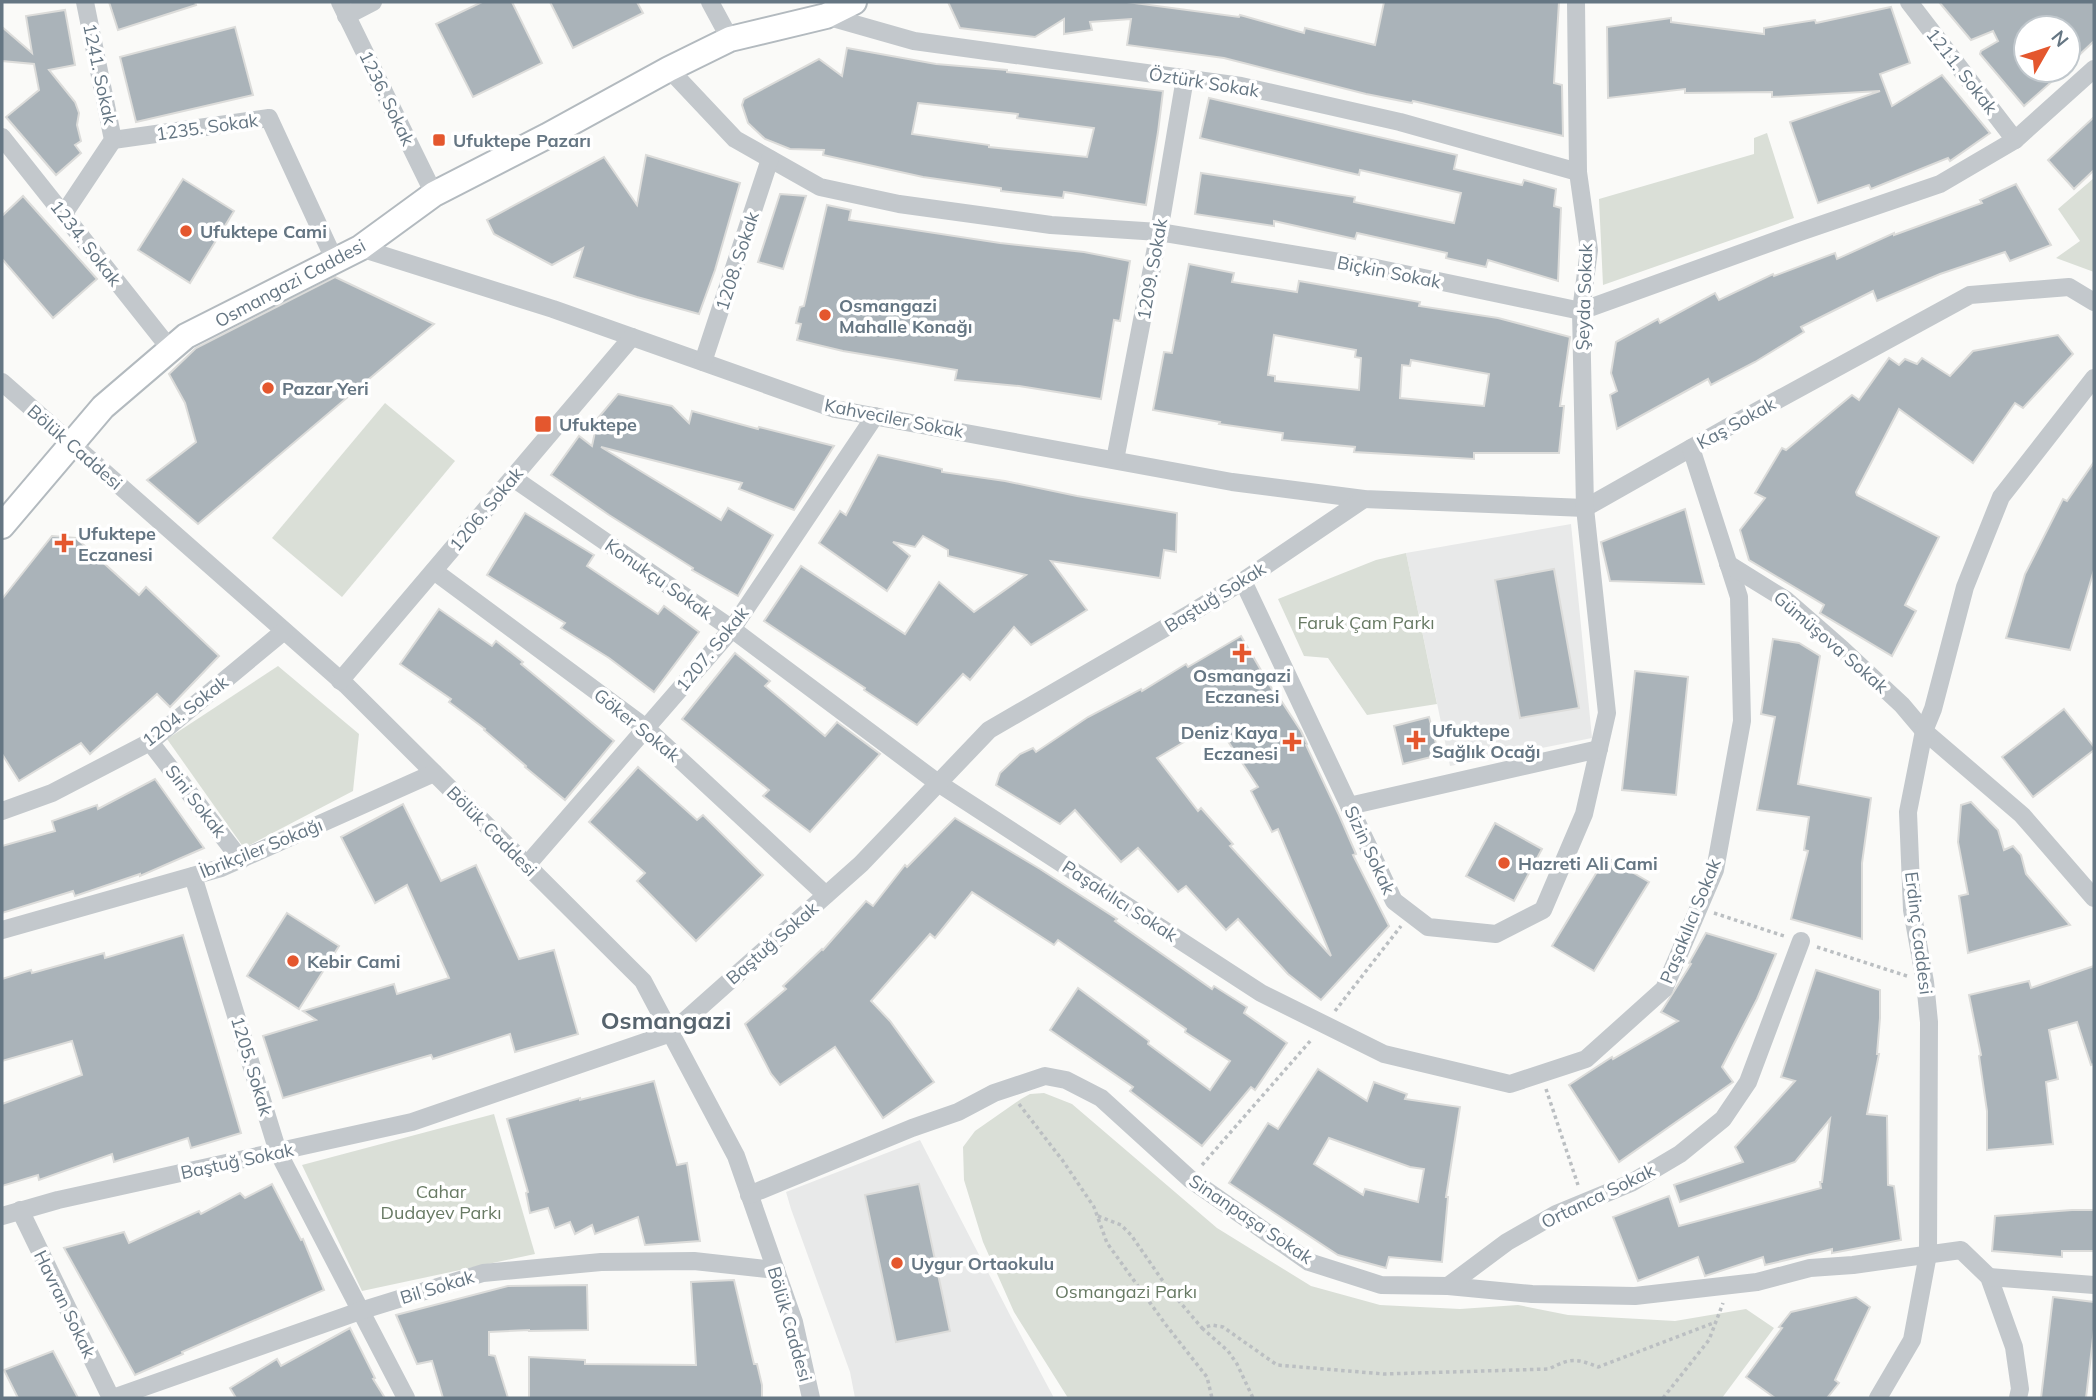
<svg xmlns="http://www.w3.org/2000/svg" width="2096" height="1400" viewBox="0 0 2096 1400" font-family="Mulish,sans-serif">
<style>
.built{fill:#e8e9e9}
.green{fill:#dadfd7}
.building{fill:#aab3b9;stroke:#dcdcda;stroke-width:2;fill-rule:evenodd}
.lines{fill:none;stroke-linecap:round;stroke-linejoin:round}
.secondary-casing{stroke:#b3babf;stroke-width:28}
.path{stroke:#bbbfc2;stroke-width:3.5;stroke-dasharray:3.5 3.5;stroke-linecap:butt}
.minor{stroke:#c3c8cc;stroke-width:18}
.secondary{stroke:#fff;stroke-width:24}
.poi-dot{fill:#e4572e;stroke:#fff;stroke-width:2.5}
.labels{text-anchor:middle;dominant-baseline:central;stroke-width:7;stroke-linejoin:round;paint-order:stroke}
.street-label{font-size:18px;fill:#657683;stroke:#fff}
.poi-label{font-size:18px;font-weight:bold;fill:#657683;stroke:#fff;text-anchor:start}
.park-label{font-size:18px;fill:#687a64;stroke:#fff}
.district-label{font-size:24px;font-weight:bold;fill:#57646e;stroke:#fff}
</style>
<rect width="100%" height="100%" fill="#fafaf8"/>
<g class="built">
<path d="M1571,524L1592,738L1450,766L1406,553Z"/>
<path d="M920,1140L1011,1317L1054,1398H855L850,1372L791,1209L786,1192Z"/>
</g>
<g class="green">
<path d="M1767,133L1794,218L1603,285L1599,199L1754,154V138Z"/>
<path d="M2094,178V272L2056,258L2080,241L2058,209Z"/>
<path d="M385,403L455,461L342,597L272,538Z"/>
<path d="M1406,553L1437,704L1367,715L1328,658L1304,656L1278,599L1376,560Z"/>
<path d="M278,666L359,734L353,791L244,848L167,739Z"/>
<path d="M1044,1093L1072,1104L1217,1228L1311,1286L1380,1305L1460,1309L1518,1305L1568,1315L1675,1321L1746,1309L1774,1328L1722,1398H1068L1014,1312L983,1242L964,1180L963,1147L975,1131L1021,1099L1030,1094Z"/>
<path d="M494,1114L535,1254L362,1291L302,1165Z"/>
</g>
<g class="building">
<path d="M109,2H195L196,5L118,30Z"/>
<path d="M482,2H512L542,63L473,97L436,24Z"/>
<path d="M550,2H637L643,13L573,48Z"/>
<path d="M948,2H1127L1239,17L1240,15L1304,33L1305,28L1375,45L1384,2H1559L1554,83L1562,85L1563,136L1413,101L1412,103L1366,94L1224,58L1127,45L1131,19L1090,22L1092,30L1064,34V19L1035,37L960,28Z"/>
<path d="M1939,2H2094V41L2076,58L2068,49V28H2026V70H2065L2024,106L1980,54L1981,51L1998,41L1993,31L1971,40Z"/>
<path d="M1891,7L1910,63L1880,74L1892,106L1942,75L1990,133L1950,161L1948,158L1871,189L1869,185L1818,203L1790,122L1880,91L1772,97V92L1685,93V89L1608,98L1607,27L1671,18V22L1764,34V28L1815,20L1816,23Z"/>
<path d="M65,10L75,65L49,70L75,102L79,113L77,125L81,141L75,145L81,153L56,175L6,117L39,90L34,64L2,61V27L32,53L26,16Z"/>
<path d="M235,27L253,95L136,122L120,57Z"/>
<path d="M847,48L936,64L1007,70V72L1163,91L1158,132L1146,205L1064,192L1063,198L1001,191V188L923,177L823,155L824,150L790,149L765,139L748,123L742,105L744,99L819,59L842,76ZM918,103L1018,114L1017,118L1094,128L1087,157L989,147V145L912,134Z"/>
<path d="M1209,98L1457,155L1454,169L1522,185L1524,180L1556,189L1554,206L1561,208L1558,281L1488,260L1486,267L1446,258L1447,253L1357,233L1355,239L1274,221V226L1195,214L1201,173L1355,197L1354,202L1454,223L1461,193L1360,170L1359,175L1200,138Z"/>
<path d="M2094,117V170L2074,189L2048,160Z"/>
<path d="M646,155L740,183L715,270L699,314L637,297L574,277L583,248L552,265L494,234L487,220L604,157L637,205Z"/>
<path d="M183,179L234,211L190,283L138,250Z"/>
<path d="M2016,184L2051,245L2010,261L2005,252L1940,274L1877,301L1873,291L1801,327L1804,332L1755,362L1711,385L1708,379L1617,429L1610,395L1617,391L1611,373L1616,342L1658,319L1660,323L1715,293L1719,300L1773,274L1774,276L1835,253L1837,259L1894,233V235L1982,203L1980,200Z"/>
<path d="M780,194L806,196L783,269L758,262Z"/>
<path d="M23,196L97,279L53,318L2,259V216Z"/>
<path d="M827,205L851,210L849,220L1000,243L1084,252L1130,261L1120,321L1114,320L1101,399L1019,386L955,380L957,370L843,351L797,340L801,324L796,323L800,307L804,306Z"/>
<path d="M1189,264L1234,273L1232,282L1297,292L1299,281L1420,302L1419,306L1498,318L1570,337L1560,406H1564L1559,453H1474V459L1354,452L1355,447L1282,440L1283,433L1219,424L1220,422L1153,410L1164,352L1172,353ZM1274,335L1356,350L1355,357L1361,358L1359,390L1275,381V376L1268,375ZM1411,360L1489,374L1484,406L1400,398L1402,365L1410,366Z"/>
<path d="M335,277L434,324L198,524L147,480L196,442L185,403L169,374L196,348Z"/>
<path d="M2058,335L2073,354L2023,408L2015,403L1973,463L1899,409L1856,492L1857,495L1939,537L1905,605L1916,611L1892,656L1820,613L1824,605L1749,560L1740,530L1765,498L1755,493L1782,448L1786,450L1852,395L1859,400L1889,358L1899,365L1905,359L1917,364L1922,358L1950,376L1973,351Z"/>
<path d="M618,394L672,406L689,423L692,411L758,429L759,427L834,446L794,510L739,489L742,483L601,447L721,520L728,508L773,535L738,596L692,570L693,568L609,515L551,475L579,436L592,446L598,418Z"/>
<path d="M878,455L942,469V472L1005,481L1077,496L1177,513L1176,552L1164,550L1160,578L1051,561L1087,610L1031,645L1014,627L970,680L963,674L917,725L864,690L865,688L764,621L801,566L905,634L939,582L974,612L1026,575L948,556V550L923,536L915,547L893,542L910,556L887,591L819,543L840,511L846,515Z"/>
<path d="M2094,462V570L2070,650L2006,638L2025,574L2063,499L2067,501Z"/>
<path d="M1685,509L1704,584L1610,581L1601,542Z"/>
<path d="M525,513L594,555L587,566L658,614L664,606L699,632L654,692L609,658L561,628L565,623L487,575Z"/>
<path d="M52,536L76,538L139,595L146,587L219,656L170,707L157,694L90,754L81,743L19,781L2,754V599Z"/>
<path d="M1554,569L1579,708L1520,718L1495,580Z"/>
<path d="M439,609L492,646L496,641L523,662L521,664L614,741L565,800L525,767L526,766L484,730L485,729L449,702L451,699L400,664Z"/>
<path d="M1241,636L1279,701L1280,699L1301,731L1307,744L1306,745L1339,815L1356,854L1353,855L1389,926L1321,1000L1288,974L1238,919L1226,930L1186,886L1178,892L1138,848L1121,862L1075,810L1060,824L996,785L1000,773L1020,754L1033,748L1036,752L1088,717L1141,689L1142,691L1186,664L1188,667ZM1216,723L1258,787L1251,791L1272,832L1278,829L1331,956L1230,846L1233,844L1201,808L1198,811L1157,758Z"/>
<path d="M1773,639L1799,643L1820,656L1798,784L1871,798L1862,863V939L1791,919L1808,851L1804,850L1809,817L1757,810L1775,717L1761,714Z"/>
<path d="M735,653L770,681L765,686L825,736L837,722L880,754L810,832L763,796L769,790L682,719Z"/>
<path d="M1635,671L1688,677L1676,795L1622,790Z"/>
<path d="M2064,709L2094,747V750L2033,797L2002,757Z"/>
<path d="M1429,717L1439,755L1403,764L1394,726Z"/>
<path d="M638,767L697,820L703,815L763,875L696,941L637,881L645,873L589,822Z"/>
<path d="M155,779L204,848L140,876V874L75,896L73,891L2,913V846L55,831L52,821L97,805L98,809Z"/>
<path d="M1971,802L1998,830L2004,850L2013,846L2021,855L2026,874L2070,925L1968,953L1959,896L1968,894L1958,842L1961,805Z"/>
<path d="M403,804L441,881L476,865L519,959L554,950L578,1034L515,1052L510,1034L433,1059L431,1055L283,1098L263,1036L316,1020L303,1011L394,984L397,994L449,978L407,885L375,903L341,837Z"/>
<path d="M955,818L1040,869L1117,919L1115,921L1212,989L1214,986L1247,1007L1244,1013L1287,1043L1255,1090L1251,1087L1202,1146L1130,1091L1133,1087L1050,1030L1078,988L1149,1041L1148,1044L1210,1090L1230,1061L1185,1032L1186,1029L1058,940L1054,945L972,892L935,938L930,934L871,1001L890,1021L934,1082L883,1118L835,1047L780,1085L771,1074L745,1024L786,989L783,986L822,949L823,950L866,901L873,906L905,865L907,867Z"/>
<path d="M1495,823L1542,849L1514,901L1466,876Z"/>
<path d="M1606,857L1649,882L1594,971L1552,946Z"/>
<path d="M287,913L339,946L299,1009L247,976Z"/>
<path d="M1706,933L1776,954L1757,999L1722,1067L1733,1082L1619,1162L1569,1085L1612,1057L1613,1059L1678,1021L1661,1012L1691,964L1689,963Z"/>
<path d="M183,935L241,1133L191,1148L188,1138L114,1162L112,1154L39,1180L38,1175L2,1186V1104L82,1075L72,1041L2,1061V979L31,970L32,973L104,953L105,958Z"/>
<path d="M2094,966V1064L2091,1065L2077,1022L2049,1030L2058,1079L2046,1082L2053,1144L1987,1150V1111L1979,1056L1981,1055L1969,995L2029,981L2031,988Z"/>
<path d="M1816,970L1880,990V1018L1877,1054H1879L1867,1114L1887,1116L1888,1185L1894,1186L1901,1240L1832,1253V1249L1765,1265L1763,1257L1705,1276L1698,1257L1638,1281L1613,1217L1669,1196L1679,1226L1821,1188L1820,1182H1822L1830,1119L1795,1162L1680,1202L1674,1185L1743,1162L1735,1147L1795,1081L1781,1077Z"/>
<path d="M1318,1069L1367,1101L1374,1082L1407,1094L1405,1099L1460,1107L1446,1197H1448L1442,1262L1389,1257L1386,1268L1338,1255L1229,1183L1268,1123L1278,1129ZM1329,1138L1410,1167L1424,1169L1418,1202L1365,1189L1363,1195L1314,1164Z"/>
<path d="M654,1081L677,1165L687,1163L700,1241L645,1245L638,1217L595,1234L592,1225L575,1234L570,1222L555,1228L548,1208L530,1213L526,1193L528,1192L507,1119L580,1098V1100Z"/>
<path d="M272,1184L301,1240L303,1239L324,1290L182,1352L183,1354L135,1375L64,1248L124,1232L129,1243L199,1211L201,1214L240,1193L245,1198Z"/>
<path d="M919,1184L950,1331L896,1342L865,1195Z"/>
<path d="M2072,1210H2094V1251H2062V1257L1992,1251L1995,1216Z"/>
<path d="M734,1280L754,1364H757L762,1385V1398H529V1357L585,1360V1364L696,1365L691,1282Z"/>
<path d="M587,1285L588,1330L529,1331V1330L489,1332V1355L495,1356L508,1398H443L432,1361L417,1364L396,1315L508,1286Z"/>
<path d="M1856,1297L1870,1307L1835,1380L1839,1383L1827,1398H1775L1746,1377L1782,1328L1779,1327L1791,1312Z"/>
<path d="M2053,1297L2094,1302V1329L2086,1398H2041Z"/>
<path d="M350,1328L375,1378L373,1379L385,1398H236L230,1388L277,1359L281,1366Z"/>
<path d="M53,1351L78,1398H18L4,1370Z"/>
</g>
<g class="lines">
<g class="secondary-casing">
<path id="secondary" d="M2,526L103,407L186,336L360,248L434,194L547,136L669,69L730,39L826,16L854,2"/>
</g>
<g class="path">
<path d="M1714,913L1784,936"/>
<path d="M1817,947L1907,976"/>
<path d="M1335,1011L1401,926"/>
<path d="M1546,1089L1578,1185"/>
<path d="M1019,1104L1063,1161L1094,1207L1107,1243L1166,1325L1207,1377L1212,1398"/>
<path d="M1202,1165L1312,1039"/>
<path d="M1098,1216L1121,1225L1131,1235L1167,1287L1202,1328L1212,1325L1223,1327L1277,1365L1384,1374L1549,1369C1570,1358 1576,1358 1598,1367L1716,1322"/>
<path d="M1202,1328L1228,1351L1237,1364L1253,1398"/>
<path d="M1663,1398L1709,1340L1723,1303"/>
</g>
<g class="minor">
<path d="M340,2L434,194"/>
<path d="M710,2L730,39"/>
<path d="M1909,2L2015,140"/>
<path d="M346,16L373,2"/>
<path d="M826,16L914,41L1241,86L1400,122L1578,172"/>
<path d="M669,69L735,139L820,187L899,204L1051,225L1159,232L1376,268L1581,311L1797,233L1940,184L2015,140L2094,69"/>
<path d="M2,137L171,350"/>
<path d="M113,140L269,118L335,261"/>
<path d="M63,215L113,140L85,2"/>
<path d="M360,248L553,309L835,409L1232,482L1364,499L1585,508L1737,422L1970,295L2069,287L2094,302"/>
<path d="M703,362L770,159"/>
<path d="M2,382L346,685L643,981L736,1156L794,1322L811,1398"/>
<path d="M1115,460L1159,232L1185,78"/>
<path d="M513,478L732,629L938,783L1261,993L1384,1054L1510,1084L1586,1059L1664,989L1715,870L1742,721L1739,597L1691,448"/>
<path d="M1728,564L1786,600L1842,649L1902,705L1924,731L2022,815L2094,898"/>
<path d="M434,571L646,728L826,895"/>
<path d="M1243,581L1394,901L1428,927L1496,934L1543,910L1584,814L1607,713L1585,508L1581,311L1589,250L1578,172L1576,2"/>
<path d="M340,681L632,337"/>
<path d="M150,742L241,860"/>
<path d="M1349,806L1599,749"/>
<path d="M2,811L52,793L150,742L284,631"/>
<path d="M527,865L732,629L875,416"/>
<path d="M193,876L278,1152L406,1398"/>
<path d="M2,930L221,868L434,773"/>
<path d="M749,1195L912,1128L958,1112L994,1093L1045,1076L1066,1080L1101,1098L1190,1179L1309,1262L1381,1285L1448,1286L1532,1294L1635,1296L1757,1282L1810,1268L1853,1265L1961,1250L1989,1277L2014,1347L2020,1389L2018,1398"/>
<path d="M20,1210L111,1398"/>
<path d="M2,1216L58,1200L412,1122L671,1033L861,864L989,730L1191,613L1243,581L1364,499"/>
<path d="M1989,1277L2094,1285"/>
<path d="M1448,1286L1507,1242L1556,1214L1631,1183L1680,1154L1723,1119L1748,1082L1801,941"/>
<path d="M113,1398L360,1311L483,1273L601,1262L694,1261L776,1270"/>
<path d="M1878,1398L1912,1340L1928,1254L1929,1022L1925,982L1912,910L1908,812L1924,731L1933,709L1965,587L2001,497L2094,378"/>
</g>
<use href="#secondary" class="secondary"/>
</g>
<g class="poi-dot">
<rect x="432" y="133" width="14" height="14" rx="3.5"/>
<circle cx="186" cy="231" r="7"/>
<circle cx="825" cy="315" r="7"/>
<circle cx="268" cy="388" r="7"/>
<rect x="534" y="415" width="18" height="18" rx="3.5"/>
<path d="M60.5 532.5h7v7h7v7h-7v7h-7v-7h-7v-7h7z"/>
<path d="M1238.5 642.5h7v7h7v7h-7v7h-7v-7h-7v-7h7z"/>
<path d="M1412.5 729.5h7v7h7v7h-7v7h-7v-7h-7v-7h7z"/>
<path d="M1288.5 731.5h7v7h7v7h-7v7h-7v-7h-7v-7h7z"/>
<circle cx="1504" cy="863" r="7"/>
<circle cx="293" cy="961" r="7"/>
<circle cx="897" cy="1263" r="7"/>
</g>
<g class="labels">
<g class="street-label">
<text transform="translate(1962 71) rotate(52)">1211. Sokak</text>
<text transform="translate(100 74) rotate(78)">1241. Sokak</text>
<text transform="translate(1204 82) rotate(9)">Öztürk Sokak</text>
<text transform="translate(387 98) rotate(64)">1236. Sokak</text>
<text transform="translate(207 127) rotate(-8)">1235. Sokak</text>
<text transform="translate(86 243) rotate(52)">1234. Sokak</text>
<text transform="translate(737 261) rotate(-72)">1208. Sokak</text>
<text transform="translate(1152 269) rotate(-80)">1209. Sokak</text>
<text transform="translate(1389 272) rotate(11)">Biçkin Sokak</text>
<text transform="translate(290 283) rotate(-28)">Osmangazi Caddesi</text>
<text transform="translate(1584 297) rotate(-88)">Şeyda Sokak</text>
<text transform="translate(894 418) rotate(11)">Kahveciler Sokak</text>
<text transform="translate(1736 423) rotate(-29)">Kaş Sokak</text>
<text transform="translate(75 447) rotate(41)">Bölük Caddesi</text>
<text transform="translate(486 509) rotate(-50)">1206. Sokak</text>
<text transform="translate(659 579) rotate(35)">Konukçu Sokak</text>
<text transform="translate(1215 597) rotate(-32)">Baştuğ Sokak</text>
<text transform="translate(1831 642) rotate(41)">Gümüşova Sokak</text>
<text transform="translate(712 649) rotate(-51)">1207. Sokak</text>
<text transform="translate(185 711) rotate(-38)">1204. Sokak</text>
<text transform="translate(637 725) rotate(39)">Göker Sokak</text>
<text transform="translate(196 801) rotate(52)">Sini Sokak</text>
<text transform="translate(492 831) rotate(45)">Bölük Caddesi</text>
<text transform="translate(261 848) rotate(-22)">İbrikçiler Sokağı</text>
<text transform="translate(1370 850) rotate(65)">Sizin Sokak</text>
<text transform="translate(1120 901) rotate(33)">Paşakılıcı Sokak</text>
<text transform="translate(1690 921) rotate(-68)">Paşakılıcı Sokak</text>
<text transform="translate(1919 933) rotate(83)">Erdinç Caddesi</text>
<text transform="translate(772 943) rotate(-41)">Baştuğ Sokak</text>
<text transform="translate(252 1066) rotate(73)">1205. Sokak</text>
<text transform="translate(237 1161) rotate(-12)">Baştuğ Sokak</text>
<text transform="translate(1598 1196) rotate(-26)">Ortanca Sokak</text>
<text transform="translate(1251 1219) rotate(34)">Sinanpaşa Sokak</text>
<text transform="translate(437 1287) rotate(-17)">Bil Sokak</text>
<text transform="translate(65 1304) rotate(64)">Havran Sokak</text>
<text transform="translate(790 1324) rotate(74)">Bölük Caddesi</text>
</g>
<g class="poi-label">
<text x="453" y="140">Ufuktepe Pazarı</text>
<text x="200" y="231">Ufuktepe Cami</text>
<text x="839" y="305">Osmangazi<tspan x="839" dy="21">Mahalle Konağı</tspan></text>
<text x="282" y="388">Pazar Yeri</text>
<text x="559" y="424">Ufuktepe</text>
<text x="78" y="533">Ufuktepe<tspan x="78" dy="21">Eczanesi</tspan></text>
<text x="1242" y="675" text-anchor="middle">Osmangazi<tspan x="1242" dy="21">Eczanesi</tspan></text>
<text x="1432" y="730">Ufuktepe<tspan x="1432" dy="21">Sağlık Ocağı</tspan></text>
<text x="1278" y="732" text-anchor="end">Deniz Kaya<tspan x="1278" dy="21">Eczanesi</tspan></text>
<text x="1518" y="863">Hazreti Ali Cami</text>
<text x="307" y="961">Kebir Cami</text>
<text x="911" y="1263">Uygur Ortaokulu</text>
</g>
<g class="park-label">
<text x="1366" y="622">Faruk Çam Parkı</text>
<text x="441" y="1191">Cahar<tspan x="441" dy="21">Dudayev Parkı</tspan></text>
<text x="1126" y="1291">Osmangazi Parkı</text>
</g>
<g class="district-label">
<text x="666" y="1020">Osmangazi</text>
</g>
</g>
<rect width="2096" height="1400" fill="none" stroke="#657683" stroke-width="7"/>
<g transform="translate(2047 49) rotate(51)"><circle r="33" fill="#ffffff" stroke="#c1c8cd" stroke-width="2"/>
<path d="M0-5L12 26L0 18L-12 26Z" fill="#e4572e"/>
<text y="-10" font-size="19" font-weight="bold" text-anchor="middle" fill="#657683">N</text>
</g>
</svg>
